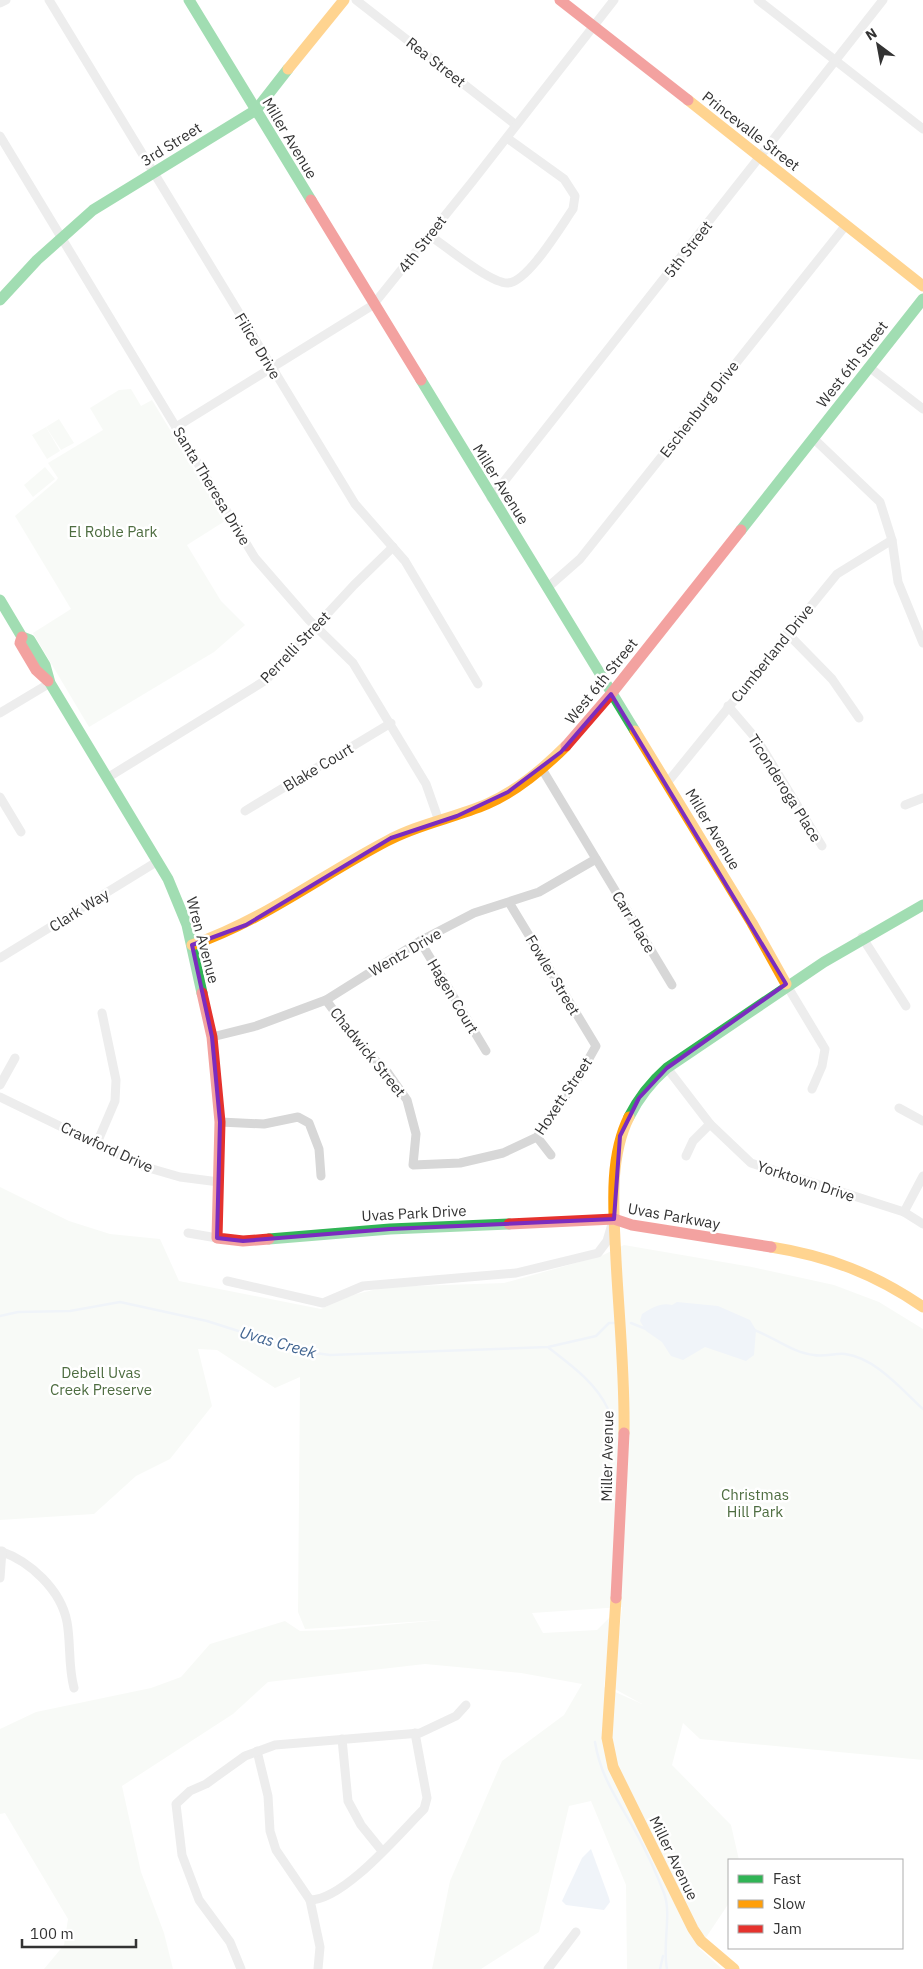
<svg xmlns="http://www.w3.org/2000/svg" width="923" height="1969" viewBox="0 0 923 1969" font-family="'IBM Plex Sans',sans-serif">
<style>
.green{fill:#f0f4ed;fill-rule:evenodd}
.water{fill:#dee6f2}
.lines{fill:none;stroke-linecap:round;stroke-linejoin:round}
.stream{stroke:#dee6f2;stroke-width:2.5}
.street{stroke:#d7d7d7;stroke-width:9}
.fast{stroke:#30b455;stroke-width:11}
.slow{stroke:#ff9f0a;stroke-width:11}
.jam{stroke:#e5322d;stroke-width:11}
.marked{fill:none;stroke:#7b2cbf;stroke-width:4;stroke-linejoin:round}
.labels{text-anchor:middle;dominant-baseline:central;stroke-width:5;stroke-linejoin:round;paint-order:stroke}
.street-label{font-size:15px;fill:#333;stroke:#fff}
.park-label{font-size:15px;fill:#4e6d41;stroke:#fff}
.water-label{font-size:16px;font-style:italic;fill:#436692;stroke:#fff}
</style>
<rect width="100%" height="100%" fill="#fff"/>
<g class="green">
<path d="M131,389L141,406L152,400L225,521L187,545L221,601L245,625L214,652L89,727L33,633L71,609L15,516L56,481L58,478L48,463L103,430L90,408L119,390Z"/>
<path d="M59,419L74,443L61,450L46,427Z"/>
<path d="M46,427L60,451L47,459L32,435Z"/>
<path d="M45,467L55,479L33,497L24,485Z"/>
<path d="M0,1187L69,1221L110,1234L160,1239L179,1281L321,1309L352,1295L386,1287L504,1283L601,1256L624,1245L752,1267L834,1285L879,1302L923,1329V1760L700,1739L683,1723L672,1765L731,1825L739,1860H729V1903L699,1948L722,1969H627L626,1885L591,1801L569,1806L539,1932L481,1969H432L450,1881L502,1761L564,1715L582,1684L521,1673L425,1664L268,1682L233,1714L122,1786L141,1872L164,1933L173,1969H44L64,1945L68,1919L5,1813L0,1814V1729L36,1712L151,1688L181,1677L210,1644L285,1621L300,1631L332,1630L441,1620L305,1629L298,1612L300,1377L275,1388L217,1350L198,1349L212,1406L170,1459L136,1476L94,1514L0,1520ZM622,1607L613,1688L642,1704L604,1687L611,1616L597,1630L543,1633L532,1613Z"/>
</g>
<g class="water">
<path d="M677,1302L718,1306L750,1320L756,1330L754,1355L746,1361L705,1347L683,1360L671,1356L662,1342L646,1331L640,1321L642,1314C651,1308 662,1302 672,1305Z"/>
<path d="M591,1849L609,1898L610,1902L604,1910L566,1905L562,1901L582,1858Z"/>
</g>
<g class="lines">
<g class="stream">
<path d="M0,1316L18,1312L70,1311L120,1302L207,1321L301,1351L330,1355L548,1347L596,1336L609,1323H614"/>
<path d="M631,1323L646,1329"/>
<path d="M754,1330C774,1337 793,1353 814,1355C824,1357 835,1353 845,1354C876,1358 902,1390 923,1409"/>
<path d="M549,1348C571,1365 596,1383 608,1409"/>
<path d="M595,1742C601,1780 621,1804 639,1838C648,1855 657,1875 664,1893C672,1914 662,1945 667,1969"/>
<path d="M660,1969L663,1956"/>
</g>
<g class="street">
<path d="M49,0L355,504L405,561L478,684"/>
<path d="M356,0L516,125"/>
<path d="M758,0L923,129"/>
<path d="M0,3L6,0"/>
<path d="M0,136L255,558L309,620L353,663L426,784L439,821"/>
<path d="M429,235C444,245 491,284 508,283C528,282 561,226 573,209L575,196L564,179L507,138"/>
<path d="M869,367L923,409"/>
<path d="M176,427L373,305L472,182L614,0"/>
<path d="M813,438L880,502L892,540L898,582L923,643"/>
<path d="M491,498L883,0"/>
<path d="M547,588L580,559L846,225"/>
<path d="M787,633L832,679L859,718"/>
<path d="M728,706L758,741L822,846"/>
<path d="M0,713L50,683"/>
<path d="M542,769L672,985"/>
<path d="M107,778L266,680L354,585L393,547"/>
<path d="M667,783L837,574L892,540"/>
<path d="M0,797L21,832"/>
<path d="M905,805L923,798"/>
<path d="M245,811L391,723"/>
<path d="M862,937L906,1006"/>
<path d="M420,941L486,1051"/>
<path d="M0,958L158,861"/>
<path d="M786,984L825,1049L822,1066L812,1089"/>
<path d="M326,1000L356,1041L388,1073L407,1100L416,1134L413,1165L460,1163L503,1153L537,1137L578,1078L596,1046L510,904"/>
<path d="M212,1037L256,1026L326,1000L420,941L474,913L539,892L596,859"/>
<path d="M667,1068L710,1124L751,1163L904,1212L923,1224"/>
<path d="M0,1085L15,1058"/>
<path d="M0,1097L142,1166L180,1177L219,1182"/>
<path d="M899,1108L923,1121"/>
<path d="M220,1122L264,1124L298,1117L309,1123L319,1149L321,1176"/>
<path d="M537,1137L551,1155"/>
<path d="M97,1143L115,1101L116,1080L102,1013"/>
<path d="M686,1156L693,1141L710,1124"/>
<path d="M904,1212L923,1176"/>
<path d="M188,1233L217,1238"/>
<path d="M227,1281L323,1303L363,1286L516,1273L598,1253L607,1241L612,1224"/>
<path d="M0,1551C30,1561 61,1590 67,1622C71,1644 68,1666 74,1688"/>
<path d="M0,1578L2,1551"/>
<path d="M342,1739L348,1801L361,1825L382,1851"/>
<path d="M257,1751L268,1796L270,1831L276,1850L310,1900C344,1900 399,1834 424,1809L427,1798L415,1733"/>
<path d="M310,1900L320,1947L318,1969"/>
<path d="M241,1969L230,1942L199,1900L182,1855L176,1804L190,1791L206,1784L245,1756L275,1745L420,1733L456,1716L466,1705"/>
<path d="M548,1969L576,1932"/>
</g>
<g class="fast">
<path d="M189,0L311,200"/>
<path d="M0,300L37,260L93,210L256,110L288,69"/>
<path d="M421,380L635,731"/>
<path d="M741,530L923,299"/>
<path d="M0,600L22,637L30,640L45,665L50,683L168,879L187,925L202,993"/>
<path d="M629,1117C639,1097 650,1083 667,1068L824,962L923,905"/>
<path d="M269,1239L390,1229L509,1224"/>
</g>
<g class="slow">
<path d="M288,69L344,0"/>
<path d="M688,100L923,286"/>
<path d="M635,731L752,923L786,984"/>
<path d="M192,945C264,920 320,876 387,841C418,824 454,818 487,804C517,791 543,769 566,746"/>
<path d="M771,1247C828,1256 875,1274 923,1307"/>
<path d="M624,1433C625,1376 619,1317 616,1260C614,1214 608,1159 629,1117"/>
<path d="M616,1598L607,1738L613,1767L693,1929L701,1941L734,1969"/>
</g>
<g class="jam">
<path d="M560,0L688,100"/>
<path d="M311,200L421,380"/>
<path d="M22,637L20,643L36,670L48,681"/>
<path d="M566,746L611,694L741,530"/>
<path d="M202,993L212,1037L220,1122L217,1238L243,1241L269,1239"/>
<path d="M509,1224L614,1219L632,1225L771,1247"/>
<path d="M616,1598L624,1433"/>
</g>
</g>
<path d="M0 0H923V1969H0ZM611,694L786,984L667,1068L639,1098L620,1136L614,1219L390,1229L243,1241L217,1238L220,1122L212,1037L192,945L246,925L391,838L457,816L508,792L561,752Z" fill="#fff" fill-opacity=".55" fill-rule="evenodd"/>
<path class="marked" d="M611,694L786,984L667,1068L639,1098L620,1136L614,1219L390,1229L243,1241L217,1238L220,1122L212,1037L192,945L246,925L391,838L457,816L508,792L561,752Z"/>
<g class="labels">
<g class="street-label">
<text transform="translate(436 62) rotate(38)">Rea Street</text>
<text transform="translate(751 131) rotate(38)">Princevalle Street</text>
<text transform="translate(290 138) rotate(59)">Miller Avenue</text>
<text transform="translate(171 144) rotate(-32)">3rd Street</text>
<text transform="translate(422 244) rotate(-52)">4th Street</text>
<text transform="translate(688 249) rotate(-52)">5th Street</text>
<text transform="translate(258 346) rotate(59)">Filice Drive</text>
<text transform="translate(852 364) rotate(-52)">West 6th Street</text>
<text transform="translate(699 409) rotate(-52)">Eschenburg Drive</text>
<text transform="translate(501 484) rotate(58)">Miller Avenue</text>
<text transform="translate(212 486) rotate(59)">Santa Theresa Drive</text>
<text transform="translate(295 647) rotate(-46)">Perrelli Street</text>
<text transform="translate(772 653) rotate(-51)">Cumberland Drive</text>
<text transform="translate(601 681) rotate(-51)">West 6th Street</text>
<text transform="translate(318 767) rotate(-31)">Blake Court</text>
<text transform="translate(785 788) rotate(58)">Ticonderoga Place</text>
<text transform="translate(713 829) rotate(59)">Miller Avenue</text>
<text transform="translate(79 910) rotate(-32)">Clark Way</text>
<text transform="translate(634 922) rotate(59)">Carr Place</text>
<text transform="translate(203 940) rotate(75)">Wren Avenue</text>
<text transform="translate(405 952) rotate(-30)">Wentz Drive</text>
<text transform="translate(553 975) rotate(59)">Fowler Street</text>
<text transform="translate(453 996) rotate(59)">Hagen Court</text>
<text transform="translate(368 1052) rotate(51)">Chadwick Street</text>
<text transform="translate(563 1096) rotate(-56)">Hoxett Street</text>
<text transform="translate(107 1147) rotate(25)">Crawford Drive</text>
<text transform="translate(806 1181) rotate(18)">Yorktown Drive</text>
<text transform="translate(414 1213) rotate(-3)">Uvas Park Drive</text>
<text transform="translate(674 1216) rotate(10)">Uvas Parkway</text>
<text transform="translate(607 1456) rotate(-89)">Miller Avenue</text>
<text transform="translate(674 1858) rotate(64)">Miller Avenue</text>
</g>
<g class="park-label">
<text x="113" y="531">El Roble Park</text>
<text x="101" y="1372">Debell Uvas<tspan x="101" dy="17">Creek Preserve</tspan></text>
<text x="755" y="1494">Christmas<tspan x="755" dy="17">Hill Park</tspan></text>
</g>
<g class="water-label">
<text transform="translate(278 1342) rotate(16)">Uvas Creek</text>
</g>
</g>
<rect x="728" y="1859" width="175" height="90" fill="#ffffff" stroke="#adadad"/>
<rect x="738" y="1875" width="25" height="8" fill="#30b455" stroke="#adadad"/>
<text x="773" y="1884" font-size="15" fill="#333333">Fast</text>
<rect x="738" y="1900" width="25" height="8" fill="#ff9f0a" stroke="#adadad"/>
<text x="773" y="1909" font-size="15" fill="#333333">Slow</text>
<rect x="738" y="1925" width="25" height="8" fill="#e5322d" stroke="#adadad"/>
<text x="773" y="1934" font-size="15" fill="#333333">Jam</text>
<g transform="translate(878 45) rotate(328)" stroke="#ffffff" stroke-width="4" paint-order="stroke">
<path d="M0-4L9 19L0 12L-9 19Z" fill="#333333"/>
<text y="-8" font-size="14" font-weight="bold" text-anchor="middle" fill="#333333">N</text>
</g>
<path d="M22 1939v8h114v-8" fill="none" stroke="#333333" stroke-width="2.5"/>
<text x="30" y="1939" font-size="15" fill="#333333" stroke="#ffffff" stroke-width="4" paint-order="stroke">100 m</text>
</svg>
